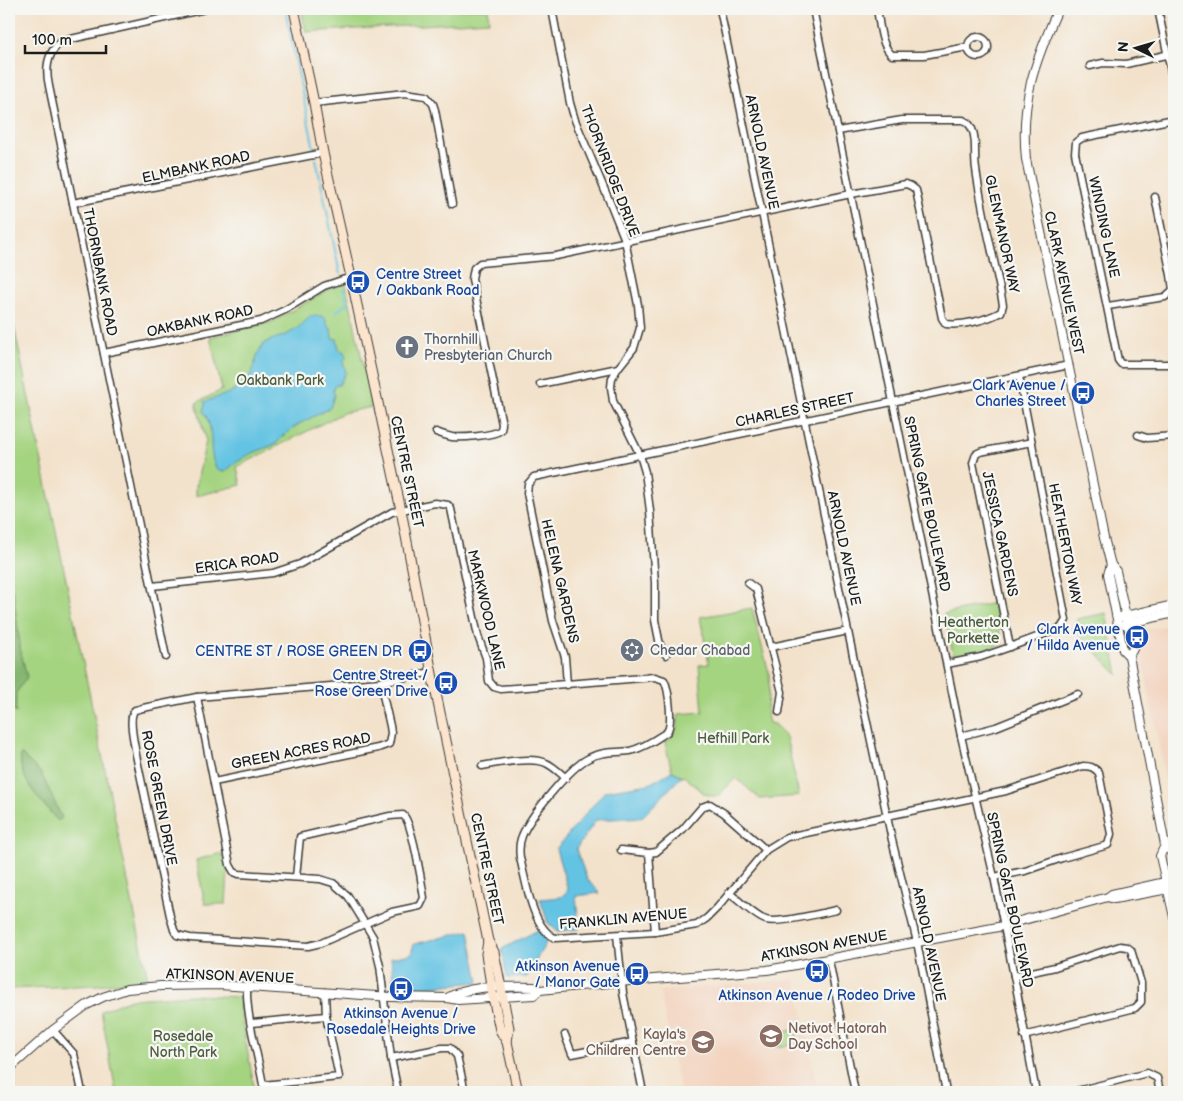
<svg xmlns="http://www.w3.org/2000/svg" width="1183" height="1101" viewBox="0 0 1183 1101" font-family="'Balsamiq Sans',sans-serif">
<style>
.built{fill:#f3d4bf}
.green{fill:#a5d481;stroke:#60784e}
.forest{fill:#84b66f;stroke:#506946}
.water{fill:#64c3e3;stroke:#407080}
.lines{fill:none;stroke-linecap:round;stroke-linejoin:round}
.stream{stroke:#64c3e3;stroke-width:2}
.minor-casing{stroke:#3c3a36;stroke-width:9}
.tertiary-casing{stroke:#3c3a36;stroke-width:10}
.secondary-casing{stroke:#3c3a36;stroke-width:11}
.minor{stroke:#fff;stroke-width:6}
.tertiary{stroke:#fff;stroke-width:8}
.secondary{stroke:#fce5cf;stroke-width:9}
.labels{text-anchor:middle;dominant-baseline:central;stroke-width:4.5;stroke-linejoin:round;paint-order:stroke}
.street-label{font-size:14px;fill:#1c1c1c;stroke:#f6f6f2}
.transit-label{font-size:14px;fill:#164399;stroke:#f6f6f2;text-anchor:end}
.worship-label{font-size:14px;fill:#5b616d;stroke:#f6f6f2;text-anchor:start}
.park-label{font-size:14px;fill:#4c5c3f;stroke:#f6f6f2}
.education-label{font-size:14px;fill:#785e54;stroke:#f6f6f2;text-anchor:start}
</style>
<rect width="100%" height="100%" fill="#f6f6f2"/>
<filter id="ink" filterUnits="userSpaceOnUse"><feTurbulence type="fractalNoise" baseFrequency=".02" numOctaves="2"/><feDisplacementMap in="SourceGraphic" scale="10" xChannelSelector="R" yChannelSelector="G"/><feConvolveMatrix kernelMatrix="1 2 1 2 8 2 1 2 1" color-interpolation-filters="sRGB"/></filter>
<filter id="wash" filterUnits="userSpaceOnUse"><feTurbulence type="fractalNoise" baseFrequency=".0096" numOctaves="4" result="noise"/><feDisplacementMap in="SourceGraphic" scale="20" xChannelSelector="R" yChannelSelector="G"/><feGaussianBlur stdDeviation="1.12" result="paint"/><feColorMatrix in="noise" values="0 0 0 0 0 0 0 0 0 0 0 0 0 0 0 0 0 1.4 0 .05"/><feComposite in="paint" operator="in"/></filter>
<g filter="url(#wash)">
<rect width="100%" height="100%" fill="#f3e2cb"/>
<g class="built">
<path d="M1174,624V795L1169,797L1137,631Z"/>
<path d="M796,979L817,1087L789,1092H680L660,991Z"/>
</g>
<g class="green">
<path d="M301,9H488L489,21L306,32Z"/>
<path d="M346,284L372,407L343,413L237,467L241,485L196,496V486L206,441L196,403L222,390L210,337L272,322L331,288Z"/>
<path d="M9,302L148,979L98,985L9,989Z"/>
<path d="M994,603L1002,644L980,652L954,658L944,614Z"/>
<path d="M752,608L769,673C771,690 764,707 769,723L774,724L786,737L799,796L760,799L736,778L717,797L705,794L685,777L672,771L665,743C675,734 679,728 678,714L703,712L699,665L709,664L700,617Z"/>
<path d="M1106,613L1118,675L1074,629L1077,619Z"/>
<path d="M222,853L228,872L226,904H205L196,860Z"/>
<path d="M193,995L241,997L240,1010L255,1092H116L101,1011L131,999Z"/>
<path d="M796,1030L798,1044L776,1047L774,1033Z"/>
</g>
<g class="forest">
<path d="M9,590L13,591L21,653L27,677L16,693V713L9,702Z"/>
<path d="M21,754L41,773L62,818L58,821C44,805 16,777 21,754Z"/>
</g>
<g class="water">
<path d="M310,316H322L325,318L327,324L331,329L332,338L337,339L339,349L344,352L346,357L343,362L346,372L339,385H336L333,388L334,396L330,408L299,424L283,436L276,444L250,454L234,464L225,472L219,471C205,457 217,429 203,411L205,405L204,402C219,396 241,392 250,376C255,366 256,353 264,344C270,339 278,338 286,335C294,331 304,324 310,316Z"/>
<path d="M672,771L682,776L642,817L596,820L576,849L587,879L600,893L576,896L579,929L557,931L548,923L540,899L561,897L568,890L556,849L605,791L649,784Z"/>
<path d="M538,930L548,939L527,977L507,978L502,949Z"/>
<path d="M469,931L479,982L422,987L394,986L391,958L411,954L414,944Z"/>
</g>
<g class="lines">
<g class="stream">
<path d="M285,9L314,149"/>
<path d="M316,159L340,274"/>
<path d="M336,312L347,303L343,288"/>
</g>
</g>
</g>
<g filter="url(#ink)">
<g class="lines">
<g class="minor-casing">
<g id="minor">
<path d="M552,9L570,103L575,120L611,205L625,240L638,305L640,328L634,348L618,368L612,378L611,387L613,401L640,455L645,472L650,511L655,583V620L660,645L666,655"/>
<path d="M720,9L857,675L892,840L917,942L946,1092"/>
<path d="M813,9L961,736L994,877L1014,976L1036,1092"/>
<path d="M877,9C880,24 880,44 892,55H924L968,47"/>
<path d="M1158,9L1174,86"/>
<circle cx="978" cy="47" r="10"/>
<path d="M1090,66L1103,63L1126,64L1174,53"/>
<path d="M314,103L405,93L426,96L433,104L435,110L452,204"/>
<path d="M1174,119L1082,138L1076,142L1075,153L1118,360L1121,364H1174"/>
<path d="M73,203L323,153"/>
<path d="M1108,306L1165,297L1173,290L1171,275L1155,197"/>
<path d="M104,353L261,321L285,310L324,286L351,277"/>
<path d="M540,384L618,368"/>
<path d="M436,432C441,434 447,436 452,437C462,438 493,436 501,430L502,424L472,279L474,268L480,263L556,256L851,194L906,184L911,186L916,190L942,318L946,324C963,326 986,320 1001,312L1003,305C995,260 982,215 976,169C973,153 980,127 963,120H902L838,131"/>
<path d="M1138,435L1147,438L1174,436"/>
<path d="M748,583L756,589L782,692L779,712"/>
<path d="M152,586L273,573L300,564L392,512L435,503L448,505L451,509L478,636L486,658L489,681L494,687L501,689L655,677L664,680C669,689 673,724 667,732C656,739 644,748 630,751C616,753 601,751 589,758C570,767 530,816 522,836C519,843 519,850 520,858C526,881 532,928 555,938L655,932L697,925L707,918L718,907L766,850L787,837L1006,791L1083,766C1090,766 1094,767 1099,773L1111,834L1108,845L1062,858L1025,871L994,877"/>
<path d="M771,647L848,631"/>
<path d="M1010,647L973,463L976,454L980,452L1032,442"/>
<path d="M166,657L49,86C45,68 47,52 62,41L205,9"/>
<path d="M947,664L981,657L1010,647L1061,628L1066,620L1019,376"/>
<path d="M567,685L565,657L553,621L527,493L528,484L534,477L1069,365"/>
<path d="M197,697L230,865L234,872L239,874L320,879L333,883L348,896L373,937L380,966L391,1058L398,1092"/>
<path d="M961,736L996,727L1078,694"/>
<path d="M482,766C498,763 532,756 546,763C553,766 560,773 566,778"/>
<path d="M214,782L378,748L389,744L391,733L390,726L380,682"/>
<path d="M621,850L649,853L656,852L683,829L702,807L710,804L724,813L766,850"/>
<path d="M649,853L655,932"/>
<path d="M296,877L300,837L390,816L403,815C412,821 422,884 424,898L420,906L392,912L321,943L308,946L190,938L177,935L174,930L170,916L136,755C135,745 127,717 135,710C136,710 142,708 143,708L197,697L380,682L432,672"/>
<path d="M729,893C739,900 755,917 766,920C777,924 823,913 836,910"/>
<path d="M617,935L623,993L643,1092"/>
<path d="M829,960L855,1092"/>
<path d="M1014,976L1055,967L1120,946L1127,947L1131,950L1141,983V1002L1135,1008L1024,1036"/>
<path d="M247,987C246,1017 258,1054 263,1085L339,1077L326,1016L325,992"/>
<path d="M252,1023L326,1016"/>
<path d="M53,1030L74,1054L82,1092"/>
<path d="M565,1035L572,1054L633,1042"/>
<path d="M391,1058L442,1048H450L457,1056L465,1092"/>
<path d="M1073,1092L1147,1073L1157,1078L1160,1092"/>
</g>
</g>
<g class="tertiary-casing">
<g id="tertiary">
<path d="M1058,9C1035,62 1020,100 1026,159L1104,538L1111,565L1116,571L1133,649L1129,656"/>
<path d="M1111,565L1108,574L1123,650L1129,656L1165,845L1172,853L1174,866"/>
<path d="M1121,617L1174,605"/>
<path d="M1125,624L1174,613"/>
<path d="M1165,845L1160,856L1174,917"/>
<path d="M1108,897L1114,899L1174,888"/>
<path d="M447,998C472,984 506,987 534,987L540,990L629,981L767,970L790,966L998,927L1108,897L1112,894L1174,880"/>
<path d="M9,1069L53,1030L87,1005L103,997L127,989L161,986L220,985L391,997L447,998L458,1000L534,995L540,990"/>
</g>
</g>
<g class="secondary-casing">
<g id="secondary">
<path d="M294,9L314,103L323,153L351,277L401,510L433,679L488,941L494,952L509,1028L507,1042"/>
<path d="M488,941L486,954L493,997L500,1030L507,1042L518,1092"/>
</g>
</g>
<use href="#minor" class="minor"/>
<use href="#tertiary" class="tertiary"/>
<use href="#secondary" class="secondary"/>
</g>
</g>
<defs>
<g id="bus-disc" transform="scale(1.25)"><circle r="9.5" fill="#1a4fb4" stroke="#f6f6f2"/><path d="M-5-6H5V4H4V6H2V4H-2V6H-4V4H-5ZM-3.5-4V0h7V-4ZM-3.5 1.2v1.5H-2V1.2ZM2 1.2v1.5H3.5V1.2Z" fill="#fff"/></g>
<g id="church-disc" transform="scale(1.25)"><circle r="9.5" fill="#6b7280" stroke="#f6f6f2"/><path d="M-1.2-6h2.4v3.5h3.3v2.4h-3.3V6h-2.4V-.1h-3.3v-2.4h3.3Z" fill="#fff"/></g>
<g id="synagogue-disc" transform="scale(1.25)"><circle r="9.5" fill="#6b7280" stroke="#f6f6f2"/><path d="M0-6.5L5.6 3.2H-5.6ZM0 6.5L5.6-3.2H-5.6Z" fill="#fff"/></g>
<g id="school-disc" transform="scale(1.25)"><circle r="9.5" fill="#8d6e63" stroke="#f6f6f2"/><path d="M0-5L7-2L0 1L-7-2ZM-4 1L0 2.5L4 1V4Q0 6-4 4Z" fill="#fff"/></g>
</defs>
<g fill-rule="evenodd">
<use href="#bus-disc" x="358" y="282"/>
<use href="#church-disc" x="407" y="347"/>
<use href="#bus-disc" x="1083" y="393"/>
<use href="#bus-disc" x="1137" y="637"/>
<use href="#synagogue-disc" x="632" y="650"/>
<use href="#bus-disc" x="420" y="651"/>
<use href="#bus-disc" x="446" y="683"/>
<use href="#bus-disc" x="817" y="971"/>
<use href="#bus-disc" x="637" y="974"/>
<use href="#bus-disc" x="401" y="989"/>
<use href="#school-disc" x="771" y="1036"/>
<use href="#school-disc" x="703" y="1042"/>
</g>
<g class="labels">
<g class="street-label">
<text transform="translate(762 152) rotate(78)">ARNOLD AVENUE</text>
<text transform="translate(196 167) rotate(-12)">ELMBANK ROAD</text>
<text transform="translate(610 171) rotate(69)">THORNRIDGE DRIVE</text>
<text transform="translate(1104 227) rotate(78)">WINDING LANE</text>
<text transform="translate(1002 234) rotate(78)">GLENMANOR WAY</text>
<text transform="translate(100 272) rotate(79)">THORNBANK ROAD</text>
<text transform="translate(1064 283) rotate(78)">CLARK AVENUE WEST</text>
<text transform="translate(200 321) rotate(-12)">OAKBANK ROAD</text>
<text transform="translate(795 410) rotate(-12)">CHARLES STREET</text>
<text transform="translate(407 472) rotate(78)">CENTRE STREET</text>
<text transform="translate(927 504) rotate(78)">SPRING GATE BOULEVARD</text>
<text transform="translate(1000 534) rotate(78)">JESSICA GARDENS</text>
<text transform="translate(1065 544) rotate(79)">HEATHERTON WAY</text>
<text transform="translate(844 548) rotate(78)">ARNOLD AVENUE</text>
<text transform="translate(237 563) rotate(-8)">ERICA ROAD</text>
<text transform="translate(560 581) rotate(77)">HELENA GARDENS</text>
<text transform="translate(486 610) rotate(77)">MARKWOOD LANE</text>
<text transform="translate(301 751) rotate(-11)">GREEN ACRES ROAD</text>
<text transform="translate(159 798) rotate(79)">ROSE GREEN DRIVE</text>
<text transform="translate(487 869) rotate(78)">CENTRE STREET</text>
<text transform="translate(1010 900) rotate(78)">SPRING GATE BOULEVARD</text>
<text transform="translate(623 919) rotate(-5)">FRANKLIN AVENUE</text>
<text transform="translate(929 944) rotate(78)">ARNOLD AVENUE</text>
<text transform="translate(824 946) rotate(-10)">ATKINSON AVENUE</text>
<text transform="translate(230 976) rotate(2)">ATKINSON AVENUE</text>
</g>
<g class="transit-label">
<text x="376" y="274" text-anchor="start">Centre Street<tspan x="376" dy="16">/ Oakbank Road</tspan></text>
<text x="1066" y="385">Clark Avenue /<tspan x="1066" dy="16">Charles Street</tspan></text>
<text x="1120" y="629">Clark Avenue<tspan x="1120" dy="16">/ Hilda Avenue</tspan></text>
<text x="402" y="651">CENTRE ST / ROSE GREEN DR</text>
<text x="428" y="675">Centre Street /<tspan x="428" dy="16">Rose Green Drive</tspan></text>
<text x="620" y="966">Atkinson Avenue<tspan x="620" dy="16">/ Manor Gate</tspan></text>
<text x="817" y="995" text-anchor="middle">Atkinson Avenue / Rodeo Drive</text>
<text x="401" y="1013" text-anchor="middle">Atkinson Avenue /<tspan x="401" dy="16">Rosedale Heights Drive</tspan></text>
</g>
<g class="worship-label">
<text x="424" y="339">Thornhill<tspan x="424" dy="16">Presbyterian Church</tspan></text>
<text x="650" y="650">Chedar Chabad</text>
</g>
<g class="park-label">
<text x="280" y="380">Oakbank Park</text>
<text x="973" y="622">Heatherton<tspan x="973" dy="16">Parkette</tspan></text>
<text x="733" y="738">Hefhill Park</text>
<text x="183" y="1036">Rosedale<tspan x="183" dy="16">North Park</tspan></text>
</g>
<g class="education-label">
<text x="788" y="1028">Netivot Hatorah<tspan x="788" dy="16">Day School</tspan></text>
<text x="686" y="1034" text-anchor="end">Kayla's<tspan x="686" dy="16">Children Centre</tspan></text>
</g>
</g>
<rect width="1183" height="1101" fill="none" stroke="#f6f6f2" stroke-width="30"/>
<g transform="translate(1136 48) rotate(275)" stroke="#f6f6f2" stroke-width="4" paint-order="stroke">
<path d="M0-4L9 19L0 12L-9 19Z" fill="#1c1c1c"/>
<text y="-8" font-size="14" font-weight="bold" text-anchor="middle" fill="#1c1c1c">N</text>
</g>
<path d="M25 45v8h81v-8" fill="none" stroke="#1c1c1c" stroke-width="2.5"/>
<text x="32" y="45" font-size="15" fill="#1c1c1c" stroke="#f6f6f2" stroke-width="4" paint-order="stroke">100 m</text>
</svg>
